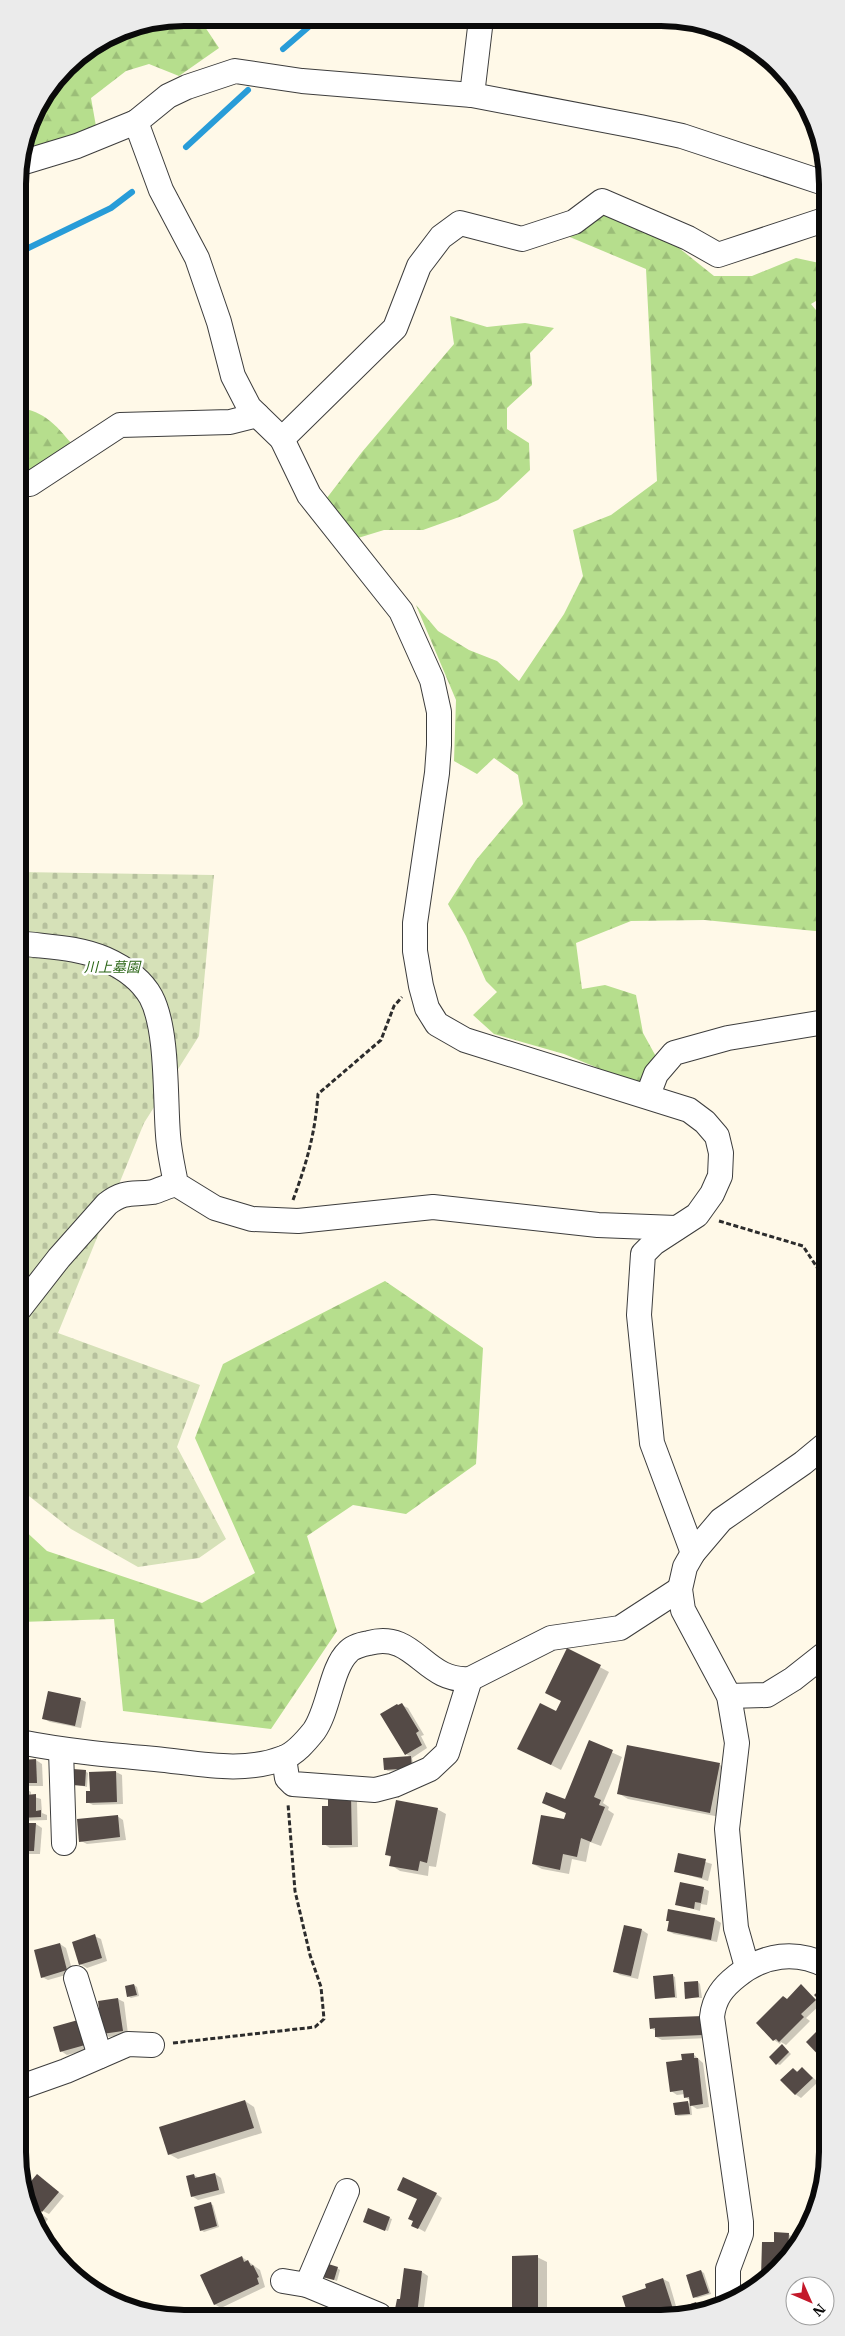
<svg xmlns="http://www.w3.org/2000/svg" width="845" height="2336" viewBox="0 0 845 2336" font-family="'IBM Plex Serif','Noto Sans JP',serif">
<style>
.forest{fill:url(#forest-firs)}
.cemetery{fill:url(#cemetery-stones)}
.shadow{fill:#0003}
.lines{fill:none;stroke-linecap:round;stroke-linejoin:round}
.stream{stroke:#289cd8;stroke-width:6}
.building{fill:#544a46}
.minor-casing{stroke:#3d3d3d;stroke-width:26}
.path{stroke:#2c2c2c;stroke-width:3;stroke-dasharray:5 2.5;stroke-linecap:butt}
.minor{stroke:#fff;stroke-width:24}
.labels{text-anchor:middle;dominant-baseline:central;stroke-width:5;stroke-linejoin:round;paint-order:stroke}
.park-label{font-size:14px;font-style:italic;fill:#2b6617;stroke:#fff}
.rim{fill:none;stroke:#0a0a0a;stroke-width:6}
</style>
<defs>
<pattern id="forest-firs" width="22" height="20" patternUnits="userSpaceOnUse" patternTransform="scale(1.25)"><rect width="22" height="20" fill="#b6de8d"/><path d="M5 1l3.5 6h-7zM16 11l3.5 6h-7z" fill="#9bbd78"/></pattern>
<pattern id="cemetery-stones" width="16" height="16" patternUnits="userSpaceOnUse" patternTransform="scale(1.25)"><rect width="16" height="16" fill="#d6e1b8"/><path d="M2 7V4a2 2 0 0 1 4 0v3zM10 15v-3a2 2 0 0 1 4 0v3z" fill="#b6c09d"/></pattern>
</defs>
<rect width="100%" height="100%" fill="#fff9e8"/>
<g class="forest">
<path d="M185,18H199L219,48L179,76L149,64L126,71L91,98L97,132L22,159L34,115L54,94L81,55L121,30Z"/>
<path d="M614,210L669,240L714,276H752L796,258L824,264V296L811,304L824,320L825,932L705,920L631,921L576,943L582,989L605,985L636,995L643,1033L659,1062L639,1085L564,1054L494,1034L473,1015L497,992L486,981L466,936L448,904L476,860L523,804L518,775L494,758L477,774L454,761L456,700L416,605L438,631L469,650L497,661L519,681L564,614L583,576L573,530L611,515L657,481L646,269L565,235Z"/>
<path d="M450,316L487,327L525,323L554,328L530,353L532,385L507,408V429L529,443L530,470L498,500L462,516L423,530H384L345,542L320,507L362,452L454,344Z"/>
<path d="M18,407C46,413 54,423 72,444L18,485Z"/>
<path d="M385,1281L483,1348L476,1464L406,1514L353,1505L307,1536L337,1631L271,1729L123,1711L114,1619L20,1622V1526L47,1551L202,1603L255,1573L195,1438L223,1364Z"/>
</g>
<path class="cemetery" d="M19,872L214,875L199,1036L144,1123L58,1333L200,1385L177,1447L226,1539L199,1558L138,1567L71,1529L20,1489Z"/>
<g class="shadow">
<path d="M568,1650L609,1672L561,1770L528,1753L562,1702Z"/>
<path d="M80,1699L86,1702L81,1728L50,1722L44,1719Z"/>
<path d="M402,1705L408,1708L424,1735L421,1736L427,1748L412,1758L414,1769L388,1771L385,1769L384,1759L411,1757L406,1754L399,1706Z"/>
<path d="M589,1742L622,1757L603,1803L609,1807L608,1810L614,1814L601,1846L590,1842L586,1862L572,1859L569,1874L542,1869L533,1864L567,1814L543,1802L566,1801Z"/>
<path d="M628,1746L720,1765L729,1770L720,1817L628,1799L618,1793Z"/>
<path d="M36,1760L42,1764L43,1786H23L20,1785V1761Z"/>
<path d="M85,1771L88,1773L87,1787L73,1784Z"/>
<path d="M116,1772L122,1775L123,1804L93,1805L87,1802L91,1793Z"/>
<path d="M20,1788H25L31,1792V1796L41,1799L42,1813L47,1815V1820L20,1821Z"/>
<path d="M329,1796L357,1800L358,1847L330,1848L324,1844Z"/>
<path d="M437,1809L446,1814L436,1867L429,1866L428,1876L400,1871L391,1865L392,1858L386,1854Z"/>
<path d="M117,1816L123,1820L126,1840L87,1844L81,1841Z"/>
<path d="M20,1824H36L42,1828L40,1854H20Z"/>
<path d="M679,1854L712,1864L708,1881L675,1871Z"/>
<path d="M703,1888L709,1891L707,1905L701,1904L700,1911L676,1904Z"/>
<path d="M669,1910L715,1919L721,1923L717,1942L674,1934L668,1931Z"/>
<path d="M642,1930L648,1934L638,1979L620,1975L614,1971Z"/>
<path d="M94,1936L101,1939L107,1961L87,1968L80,1964Z"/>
<path d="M60,1944L66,1948L73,1973L48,1980L42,1977Z"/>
<path d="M673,1976L675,1977L677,1998H656Z"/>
<path d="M698,1982L700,1984L702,1998H686Z"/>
<path d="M134,1985L137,1987L139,1996L131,1998L128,1996Z"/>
<path d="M801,1986L821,2004L806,2018L810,2021L786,2045L781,2042L780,2044L774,2040L788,2000Z"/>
<path d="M118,1999L124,2002L128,2034L109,2037L103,2033Z"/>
<path d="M702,2017L709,2038L662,2040L656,2037V2031L651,2028Z"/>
<path d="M55,2028L90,2049L67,2055L61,2051Z"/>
<path d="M782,2045L791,2054L780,2065L777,2064Z"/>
<path d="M693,2054L703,2063L709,2107L697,2109L691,2105L692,2115L678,2116L676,2115L688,2103L691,2104L690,2100L685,2097V2094L677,2095L671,2091L683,2061Z"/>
<path d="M802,2068L818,2082L801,2098L795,2094L793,2069L799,2072Z"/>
<path d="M245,2101L254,2107L262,2133L178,2159L169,2154Z"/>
<path d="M215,2174L221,2178L225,2193L198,2200L192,2196L194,2175L199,2178Z"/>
<path d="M37,2176L64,2196L49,2214L43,2211Z"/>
<path d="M819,2184H822L814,2217Z"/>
<path d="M436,2194L442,2198L425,2232L413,2225Z"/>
<path d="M28,2203L48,2219L39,2231Z"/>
<path d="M210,2204L213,2205L219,2227L204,2232L201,2230Z"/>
<path d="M389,2218L392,2219L388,2231L367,2223Z"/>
<path d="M788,2234L794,2238V2248L786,2261L766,2278L762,2276L775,2244Z"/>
<path d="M242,2257L260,2270L265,2287L221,2308L214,2304Z"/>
<path d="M513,2257H537L547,2262V2315H514Z"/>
<path d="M337,2268L340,2270L337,2281L322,2276Z"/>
<path d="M701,2271L704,2273L711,2294L697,2298L694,2297Z"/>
<path d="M422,2272L428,2276L423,2315H400V2310L397,2308Z"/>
<path d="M663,2279L669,2282L678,2313L696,2304L701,2312L693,2315H677V2313L671,2315H629L624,2297L647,2289Z"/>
</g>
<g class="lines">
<g class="stream">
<path d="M283,49L319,18"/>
<path d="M186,147L248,90"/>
<path d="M18,253L111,208L132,192"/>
<path d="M18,329L23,345L18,357"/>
</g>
</g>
<g class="building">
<path d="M567,1648L601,1665L551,1765L517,1749L540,1703L556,1711L561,1701L545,1693Z"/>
<path d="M48,1691L81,1698L75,1726L42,1719Z"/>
<path d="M402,1703L419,1731L416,1733L422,1745L405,1755L380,1714L397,1704L398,1705Z"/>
<path d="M589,1740L613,1750L594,1797L601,1800L599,1805L605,1807L591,1842L581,1838L577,1857L563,1854L560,1870L532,1864L541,1815L564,1819L566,1813L542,1803L546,1792L565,1799Z"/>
<path d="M627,1745L720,1763L710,1813L617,1794Z"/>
<path d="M411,1756L412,1768L384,1770L383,1758Z"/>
<path d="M36,1759L37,1783H20V1760Z"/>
<path d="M73,1769L86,1770L85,1786L72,1785Z"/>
<path d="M116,1771L117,1802L86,1803V1791H90L89,1772Z"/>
<path d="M20,1787H25L26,1795L36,1794V1811L41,1810V1817L20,1818Z"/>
<path d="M328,1795H351L352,1845H322V1806H328Z"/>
<path d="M396,1800L438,1808L427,1863L420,1861L418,1871L389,1866L391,1856L385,1855Z"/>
<path d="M118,1815L120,1837L79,1842L77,1819Z"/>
<path d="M20,1823H36L34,1851H20Z"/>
<path d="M678,1853L706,1859L702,1878L674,1872Z"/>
<path d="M680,1882L704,1887L701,1903L695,1902L694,1909L675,1905Z"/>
<path d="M668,1909L715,1918L711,1940L667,1931L669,1921H666Z"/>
<path d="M624,1925L642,1929L631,1976L613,1972Z"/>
<path d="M95,1934L102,1958L79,1965L72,1942Z"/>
<path d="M60,1943L67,1970L41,1978L34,1950Z"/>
<path d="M673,1974L675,1997L655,1999L653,1976Z"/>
<path d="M698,1981L699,1997L685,1999L684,1982Z"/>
<path d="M827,1983V1999L822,2003L814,1995Z"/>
<path d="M134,1984L137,1995L127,1997L125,1986Z"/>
<path d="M801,1984L816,2000L801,2014L804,2017L779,2042L776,2039L773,2041L756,2023L783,1996L787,1999Z"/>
<path d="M118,1998L123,2031L102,2034L98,2001Z"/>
<path d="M703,2016V2035L655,2037V2028L650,2029L649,2018Z"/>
<path d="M78,2020L85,2045L60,2052L53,2027Z"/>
<path d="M827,2021V2064L806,2042Z"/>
<path d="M782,2044L789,2052L776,2065L769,2057Z"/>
<path d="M694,2053V2058H698L703,2104L690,2106L689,2097L684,2098L683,2090L670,2092L666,2062L682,2060L681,2054Z"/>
<path d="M802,2067L813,2078L795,2095L780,2080L793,2068L797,2072Z"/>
<path d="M245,2100L254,2128L168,2155L159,2127Z"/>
<path d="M688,2101L690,2114L675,2115L673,2103Z"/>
<path d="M215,2173L219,2190L191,2197L186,2176L194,2174L195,2178Z"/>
<path d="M37,2174L59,2192L42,2212L26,2198L23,2191Z"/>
<path d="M403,2177L437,2193L418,2229L411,2226L413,2221L408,2219L417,2199L397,2190Z"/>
<path d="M818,2182L822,2183L812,2219Z"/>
<path d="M211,2202L217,2226L200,2231L194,2207Z"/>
<path d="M28,2203L43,2215L36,2224L28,2204Z"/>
<path d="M368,2208L390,2217L385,2231L363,2222Z"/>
<path d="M774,2232L789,2233L788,2253H791L786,2261L767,2277H761L762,2242H774Z"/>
<path d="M538,2255V2315H512V2256Z"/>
<path d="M242,2256L244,2262L248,2260L251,2266L253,2265L259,2277L257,2278L259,2284L214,2305L200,2275Z"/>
<path d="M322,2262L338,2267L334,2280L318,2276Z"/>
<path d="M404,2268L422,2271L417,2315H398L399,2309H395L397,2299H400Z"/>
<path d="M701,2270L709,2293L693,2298L686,2275Z"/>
<path d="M663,2278L673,2309L655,2315H628L622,2296L646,2288L645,2284Z"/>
<path d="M696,2302L700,2313L693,2315H676L675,2313L682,2310L681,2307Z"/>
</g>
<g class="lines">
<g class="minor-casing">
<g id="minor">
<path d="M472,95L481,19"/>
<path d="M136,122L161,190L197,258L219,322L233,376L249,407L282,439L309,495L401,611L432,680L439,712V745L437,773L415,923V951L421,986L427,1008L437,1024L465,1040L689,1110L705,1122L717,1136L721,1153L720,1176L712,1194L697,1215L654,1243L643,1254L639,1315L652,1443L693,1553"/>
<path d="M21,163L77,146L136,122L168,96L187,87L235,71L302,81L472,95L640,127L682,136L824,183"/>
<path d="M282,439L395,328L419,266L441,237L460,223L522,239L574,222L602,201L688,238L718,255L824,220"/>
<path d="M30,484L120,425L230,422L257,415"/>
<path d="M19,943C47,947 78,947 105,959C123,967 141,979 151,997C168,1029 165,1098 168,1135C169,1151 173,1168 176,1184L215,1208L252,1219L298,1221L433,1207L598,1225L676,1228"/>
<path d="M648,1095L656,1074L674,1053L728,1038L825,1022"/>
<path d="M20,1308L59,1258L107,1204C125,1190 133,1195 153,1192C160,1190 168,1186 176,1184"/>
<path d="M729,1696L767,1695L793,1679L826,1653"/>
<path d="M20,1742C65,1751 110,1755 155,1759C197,1763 243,1774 283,1758C295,1754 306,1741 314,1731C329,1710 331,1668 348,1652C352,1647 363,1644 369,1643C415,1630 424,1683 470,1679L551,1638L620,1628L680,1589"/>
<path d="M61,1750L64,1843"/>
<path d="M284,1758L287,1778L293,1784L375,1790L394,1785L430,1769L447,1753L470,1679"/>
<path d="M747,1967L736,1928L727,1829L737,1743L729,1696L683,1610L680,1589L685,1567L693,1553L721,1520L803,1463L826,1444"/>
<path d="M76,1978L100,2056"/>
<path d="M21,2087L66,2071L128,2044L152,2045"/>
<path d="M283,2281L307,2285L379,2315"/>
<path d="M307,2285L347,2191"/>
<path d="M728,2302V2269L741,2234V2222L712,2017C714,1998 723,1987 737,1976C764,1954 796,1950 827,1966"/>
</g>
</g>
<g class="path">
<path d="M293,1200C307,1162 315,1134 318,1094L381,1040L394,1006L402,997"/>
<path d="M719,1221L803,1246L826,1281"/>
<path d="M173,2043L315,2027L324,2019L321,1987L310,1955L295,1891L288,1804"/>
</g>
<use href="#minor" class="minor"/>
</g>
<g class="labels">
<g class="park-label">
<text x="112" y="967">川上墓園</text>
</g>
</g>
<path d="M0 0H845V2336H0ZM184 26H661A158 158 0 0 1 819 184V2152A158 158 0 0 1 661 2310H184A158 158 0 0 1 26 2152V184A158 158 0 0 1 184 26Z" fill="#ebebeb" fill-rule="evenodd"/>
<path class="rim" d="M184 26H661A158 158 0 0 1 819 184V2152A158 158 0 0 1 661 2310H184A158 158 0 0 1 26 2152V184A158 158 0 0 1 184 26Z"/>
<g transform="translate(810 2301) rotate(135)"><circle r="24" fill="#ffffff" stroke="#9d9d9d"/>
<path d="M0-4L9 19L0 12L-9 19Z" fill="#c4182a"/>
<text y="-8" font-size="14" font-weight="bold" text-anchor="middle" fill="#0a0a0a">N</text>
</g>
</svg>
